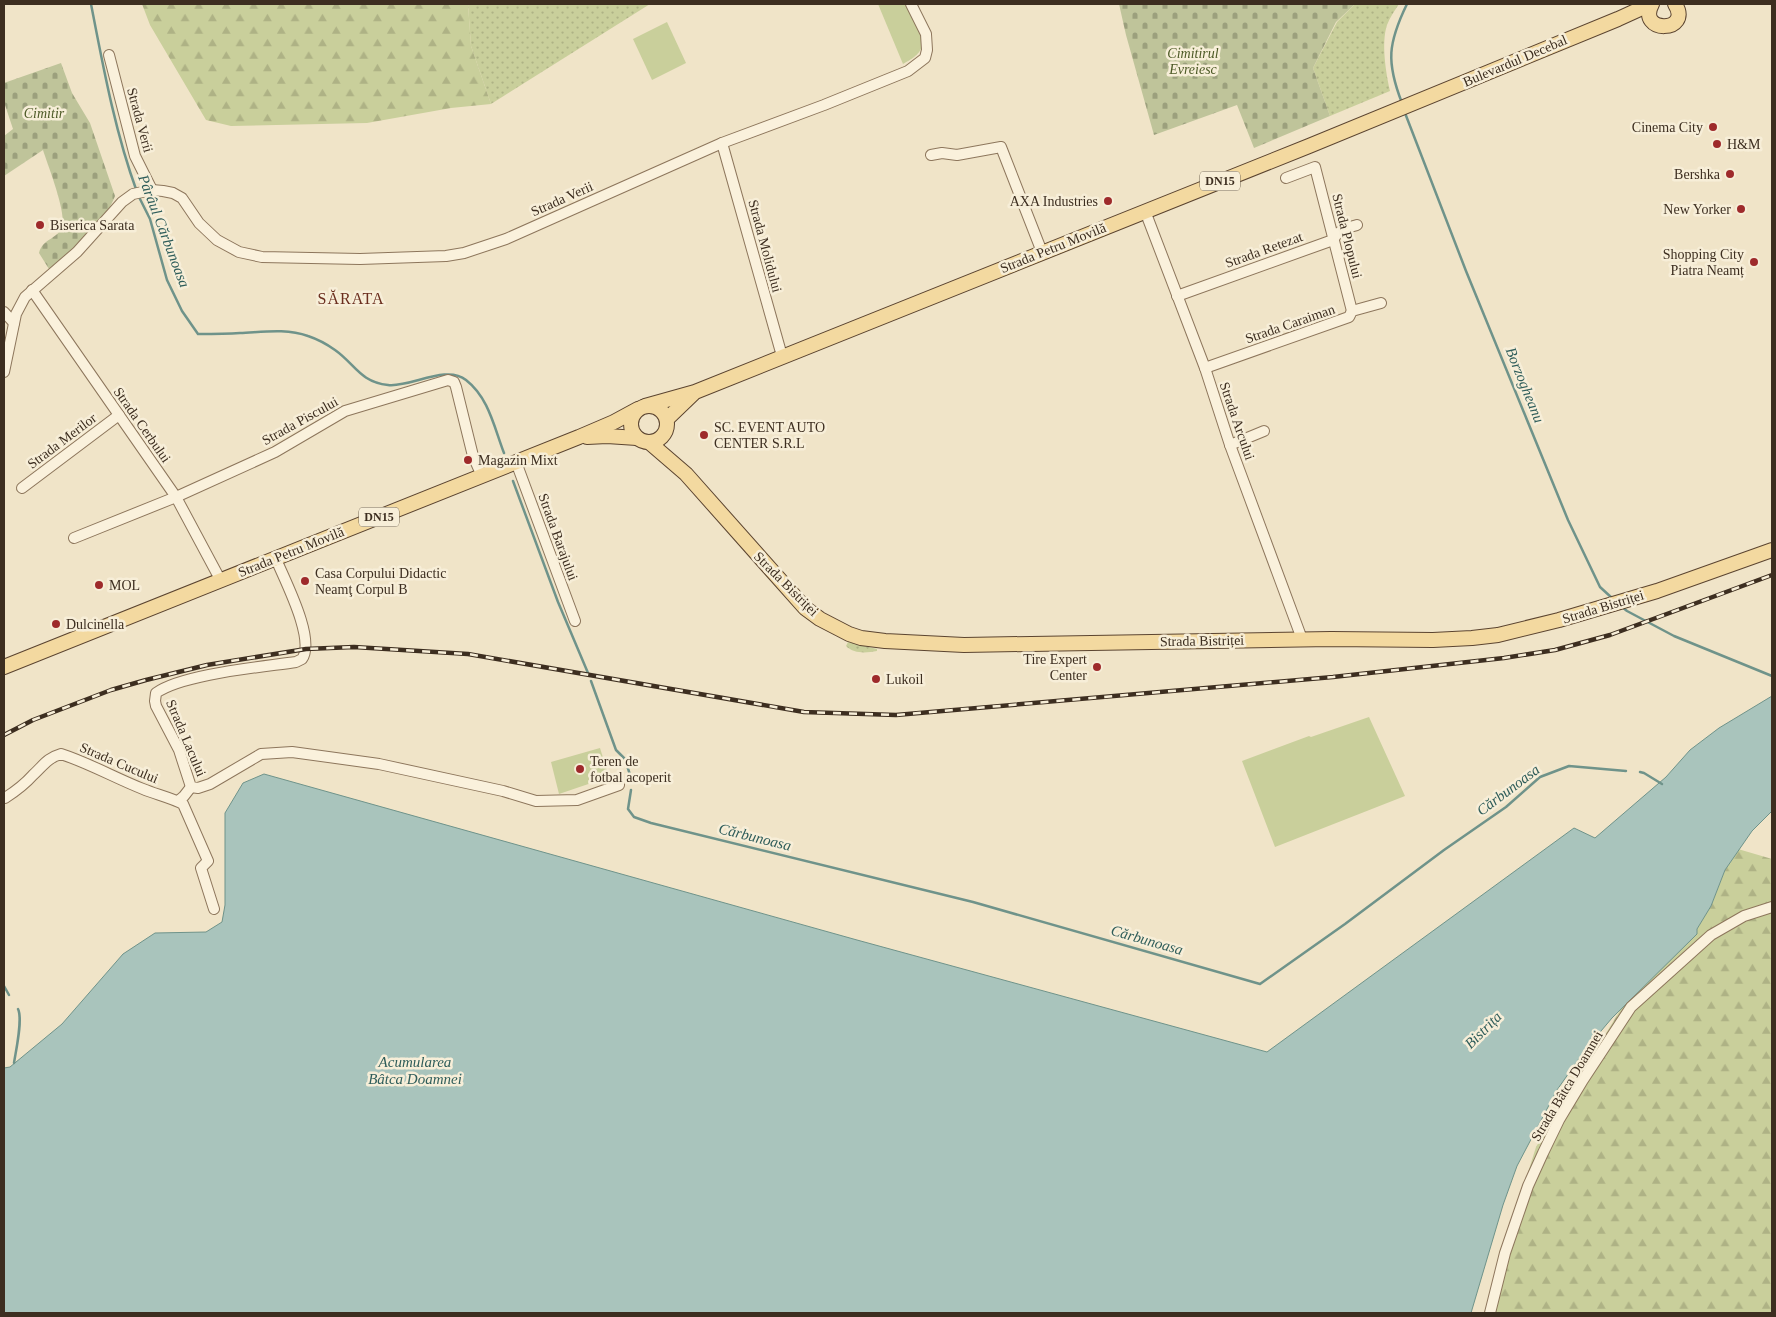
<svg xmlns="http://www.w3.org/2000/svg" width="1776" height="1317" viewBox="0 0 1776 1317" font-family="'Times New Roman',serif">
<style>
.grass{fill:url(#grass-dots)}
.forest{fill:url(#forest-firs)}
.cemetery{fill:url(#cemetery-stones)}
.garden{fill:#c9cf9b}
.water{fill:#a9c4bc;stroke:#6f938a}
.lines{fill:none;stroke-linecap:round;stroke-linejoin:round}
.stream{stroke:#6f938a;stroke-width:2.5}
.minor-casing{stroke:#8d765c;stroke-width:12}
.major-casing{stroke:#5b4430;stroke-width:16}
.minor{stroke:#faf1dc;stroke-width:10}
.major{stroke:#f3d9a0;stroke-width:14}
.rail-casing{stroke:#3d2e20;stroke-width:4.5}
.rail{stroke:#f7eed8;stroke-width:2.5;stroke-dasharray:8;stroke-linecap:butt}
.poi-dot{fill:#9e2a2b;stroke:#f7eed8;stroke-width:2}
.labels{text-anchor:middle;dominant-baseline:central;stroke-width:5;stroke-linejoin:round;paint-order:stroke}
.shield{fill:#f7eed8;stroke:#756857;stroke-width:1}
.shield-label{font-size:12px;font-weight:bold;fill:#3d2e20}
.park-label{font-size:14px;font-style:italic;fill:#4d5a26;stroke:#f7eed8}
.street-label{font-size:14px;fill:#3d2e20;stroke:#f7eed8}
.poi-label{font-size:14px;fill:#3d2e20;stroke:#f7eed8;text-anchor:start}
.water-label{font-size:15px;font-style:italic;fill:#2f5d5a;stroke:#f7eed8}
.quarter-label{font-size:16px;letter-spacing:1px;fill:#6b2e1e;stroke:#f7eed8}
</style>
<defs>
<pattern id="grass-dots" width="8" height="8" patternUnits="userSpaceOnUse" patternTransform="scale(1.25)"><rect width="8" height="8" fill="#c9cf9b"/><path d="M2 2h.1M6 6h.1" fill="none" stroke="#aeb285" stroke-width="1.8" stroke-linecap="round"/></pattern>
<pattern id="forest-firs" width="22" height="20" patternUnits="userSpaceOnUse" patternTransform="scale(1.25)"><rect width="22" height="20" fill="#c9cf9b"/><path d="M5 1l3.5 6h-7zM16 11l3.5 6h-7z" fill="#aeb285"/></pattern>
<pattern id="cemetery-stones" width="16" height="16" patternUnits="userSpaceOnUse" patternTransform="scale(1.25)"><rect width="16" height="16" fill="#bfc49a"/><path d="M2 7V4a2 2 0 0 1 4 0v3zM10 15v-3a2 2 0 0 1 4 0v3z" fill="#9ca07d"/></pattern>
</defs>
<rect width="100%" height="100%" fill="#f0e4c8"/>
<g class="grass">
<path d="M468,4H650L491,104L471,46Z"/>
<path d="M1355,4H1399C1395,10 1390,17 1387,25C1381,43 1386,73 1390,91L1330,116L1313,68L1337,22Z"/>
<path d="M848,642L877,649V651C866,653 854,654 846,646Z"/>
</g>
<g class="forest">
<path d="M142,4H468L471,46L491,104L451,108L367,123L231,126L206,120L150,25Z"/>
<path d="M1738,849L1772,859V1313H1484L1536,1147L1624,1004L1697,929L1711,906L1725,870Z"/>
</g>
<g class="cemetery">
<path d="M1119,4H1355L1336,22L1313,68L1330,116L1254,148L1237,105L1154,135L1126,35Z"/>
<path d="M61,63L72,93L90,123L115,196C104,225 73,250 49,269L39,253C43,238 58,239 62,227C67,213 48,166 43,150L4,176V136L13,129L4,102V83Z"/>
</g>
<g class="garden">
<path d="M878,4H905L924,40C921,54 915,57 903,64Z"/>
<path d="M667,22L686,63L652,80L633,39Z"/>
<path d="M1369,717L1405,796L1275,847L1242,761L1309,736L1311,737Z"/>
<path d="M600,748L609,777L559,794L551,762Z"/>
</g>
<path class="water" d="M1772,696V811L1752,831L1725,870L1711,906L1697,929V934L1612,1018L1585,1050L1557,1090L1517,1166L1503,1205L1471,1313H4V1068L10,1067L62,1024L123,954L155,933L206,932L222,922L225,905V813L243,783L264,774L857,940L1267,1052L1574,828L1595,838L1666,777L1690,750L1719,728Z"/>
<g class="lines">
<g class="stream">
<path d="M91,4C103,66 115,132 137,192"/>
<path d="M1402,103C1386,62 1388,43 1407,4"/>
<path d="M1405,113L1466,271L1568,520L1600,587L1612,598"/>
<path d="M139,197L150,219L167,280L182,311L198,334C212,334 226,334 240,333C263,332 286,328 308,336C317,339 328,345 335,350C355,364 360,382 388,385C410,388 446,364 466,380C489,398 494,427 504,453"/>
<path d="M513,481L558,602L588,673"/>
<path d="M1622,607L1627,611L1674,636L1772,676"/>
<path d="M591,681L616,750L625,759L631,778"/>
<path d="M1640,772L1644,773L1662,784"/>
<path d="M631,790L628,809L634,817L651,823L973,902L1260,984L1345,924L1444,850L1506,807L1540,777L1569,766L1626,771"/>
<path d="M4,986L9,995"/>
<path d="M14,1063C16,1050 23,1019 18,1009"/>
</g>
<g class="minor-casing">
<g id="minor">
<path d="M109,55L135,156L152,190"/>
<path d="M722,143L782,356"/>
<path d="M931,155L942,153L957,155L1001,147L1042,252"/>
<path d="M1286,178L1315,167L1352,311"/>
<path d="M1145,211L1205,368L1230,445L1302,639"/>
<path d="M32,290L176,497L221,581"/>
<path d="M1177,296L1333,240C1339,229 1347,228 1357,225"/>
<path d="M4,312L14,323"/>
<path d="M1205,368L1349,317L1352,311L1381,303"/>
<path d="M4,372L16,314L25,297L77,252L122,202L133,194L152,190L163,191L173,193L182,198L199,223L217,240L239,252L262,257L360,259L446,256L464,253L506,239L722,143L824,105L908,71L925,58L927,50L926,34L911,4"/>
<path d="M1230,445L1264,431"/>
<path d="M516,462L575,621"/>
<path d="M22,488L119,415"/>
<path d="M74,538L176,497L275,452L345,411L448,380L454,382L456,387L473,456L482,476"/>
<path d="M276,559C284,579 316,639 302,659L296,662C262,667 182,674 156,693L155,701L156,706L179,750L191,787L198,788L210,784L261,754L292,752L379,764L503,791L536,801L577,800L619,785"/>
<path d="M5,798C16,791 25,784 33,775C43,766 47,758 61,754C89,763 115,778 143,789C155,794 172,798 183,804L208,861L201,868L214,909"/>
<path d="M178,801L184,796L191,787"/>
<path d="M1490,1313L1505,1253L1528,1186L1543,1153L1559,1120L1583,1080L1631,1007L1711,935L1744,916L1772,907"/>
</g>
</g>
<g class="major-casing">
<g id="major">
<path d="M1652,4C1636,34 1693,33 1675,4"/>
<circle cx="649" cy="424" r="18"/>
<path d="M645,406L695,392L1309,146L1618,19L1651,4"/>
<path d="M667,419L693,394"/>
<path d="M587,437L607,436L637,438"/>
<path d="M650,443L686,474L805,608L820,619L849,634L861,638L885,641L964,645L1331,639L1433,640L1472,638L1498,635L1559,620L1657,591L1772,550"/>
<path d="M4,667L579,437L614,422L638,409"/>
</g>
</g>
<use href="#minor" class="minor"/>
<use href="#major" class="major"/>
<g class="rail-casing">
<path id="rail" d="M4,735L33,720L111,690L146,680L207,665L306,649L354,647L468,654L804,712L896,715L1333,677L1504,658L1555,650L1610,635L1772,575"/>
</g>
<use href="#rail" class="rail"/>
</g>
<g class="poi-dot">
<circle cx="1713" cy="127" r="5"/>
<circle cx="1717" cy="144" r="5"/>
<circle cx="1730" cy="174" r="5"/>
<circle cx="1108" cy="201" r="5"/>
<circle cx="1741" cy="209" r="5"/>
<circle cx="40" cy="225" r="5"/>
<circle cx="1754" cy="262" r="5"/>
<circle cx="704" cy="435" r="5"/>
<circle cx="468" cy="460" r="5"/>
<circle cx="305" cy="581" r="5"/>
<circle cx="99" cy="585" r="5"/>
<circle cx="56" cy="624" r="5"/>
<circle cx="1097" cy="667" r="5"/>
<circle cx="876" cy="679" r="5"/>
<circle cx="580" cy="769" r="5"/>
</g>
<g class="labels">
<g class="shield">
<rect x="1200" y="171.5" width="40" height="19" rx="4"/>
<rect x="359" y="507.5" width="40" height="19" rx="4"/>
</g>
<g class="shield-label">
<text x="1220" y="181">DN15</text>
<text x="379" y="517">DN15</text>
</g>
<g class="park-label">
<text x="1193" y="53">Cimitirul<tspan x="1193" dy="16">Evreiesc</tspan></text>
<text x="44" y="113">Cimitir</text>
</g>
<g class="street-label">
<text transform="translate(1515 61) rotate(-23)">Bulevardul Decebal</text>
<text transform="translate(140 120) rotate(75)">Strada Verii</text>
<text transform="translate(562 199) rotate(-24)">Strada Verii</text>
<text transform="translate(1347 236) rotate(76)">Strada Plopului</text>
<text transform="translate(765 246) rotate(75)">Strada Molidului</text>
<text transform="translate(1053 248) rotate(-22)">Strada Petru Movilă</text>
<text transform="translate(1264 250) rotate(-20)">Strada Retezat</text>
<text transform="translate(1290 324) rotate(-19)">Strada Caraiman</text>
<text transform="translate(300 421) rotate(-29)">Strada Piscului</text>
<text transform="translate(1237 421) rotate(71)">Strada Arcului</text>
<text transform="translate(142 425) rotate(55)">Strada Cerbului</text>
<text transform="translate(62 441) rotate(-37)">Strada Merilor</text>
<text transform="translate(558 537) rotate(70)">Strada Barajului</text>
<text transform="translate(291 552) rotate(-22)">Strada Petru Movilă</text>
<text transform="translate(786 584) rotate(45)">Strada Bistriței</text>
<text transform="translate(1603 607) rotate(-17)">Strada Bistriței</text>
<text transform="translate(1202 641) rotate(-1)">Strada Bistriței</text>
<text transform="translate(186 738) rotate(67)">Strada Lacului</text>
<text transform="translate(119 763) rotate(23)">Strada Cucului</text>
<text transform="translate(1567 1086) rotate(-59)">Strada Bâtca Doamnei</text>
</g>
<g class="poi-label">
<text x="1703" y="127" text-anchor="end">Cinema City</text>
<text x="1727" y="144">H&amp;M</text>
<text x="1720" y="174" text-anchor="end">Bershka</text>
<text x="1098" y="201" text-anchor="end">AXA Industries</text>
<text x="1731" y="209" text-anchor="end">New Yorker</text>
<text x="50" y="225">Biserica Sarata</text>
<text x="1744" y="254" text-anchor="end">Shopping City<tspan x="1744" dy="16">Piatra Neamț</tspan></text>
<text x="714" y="427">SC. EVENT AUTO<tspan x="714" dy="16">CENTER S.R.L</tspan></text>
<text x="478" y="460">Magazin Mixt</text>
<text x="315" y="573">Casa Corpului Didactic<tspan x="315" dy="16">Neamţ Corpul B</tspan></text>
<text x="109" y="585">MOL</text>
<text x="66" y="624">Dulcinella</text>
<text x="1087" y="659" text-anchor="end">Tire Expert<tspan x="1087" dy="16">Center</tspan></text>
<text x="886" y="679">Lukoil</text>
<text x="590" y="761">Teren de<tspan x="590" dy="16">fotbal acoperit</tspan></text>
</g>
<g class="water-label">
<text transform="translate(164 231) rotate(69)">Pârâul Cărbunoasa</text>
<text transform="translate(1525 385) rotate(68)">Borzogheanu</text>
<text transform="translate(1508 790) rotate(-37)">Cărbunoasa</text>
<text transform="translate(755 837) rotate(14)">Cărbunoasa</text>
<text transform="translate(1147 940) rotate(16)">Cărbunoasa</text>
<text transform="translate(1483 1030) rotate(-45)">Bistrița</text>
<text x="415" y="1062">Acumularea<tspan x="415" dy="17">Bâtca Doamnei</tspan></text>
</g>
<g class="quarter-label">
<text x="351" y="298">SĂRATA</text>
</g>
</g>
<rect width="1776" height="1317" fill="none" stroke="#3d2e20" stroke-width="10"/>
</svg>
